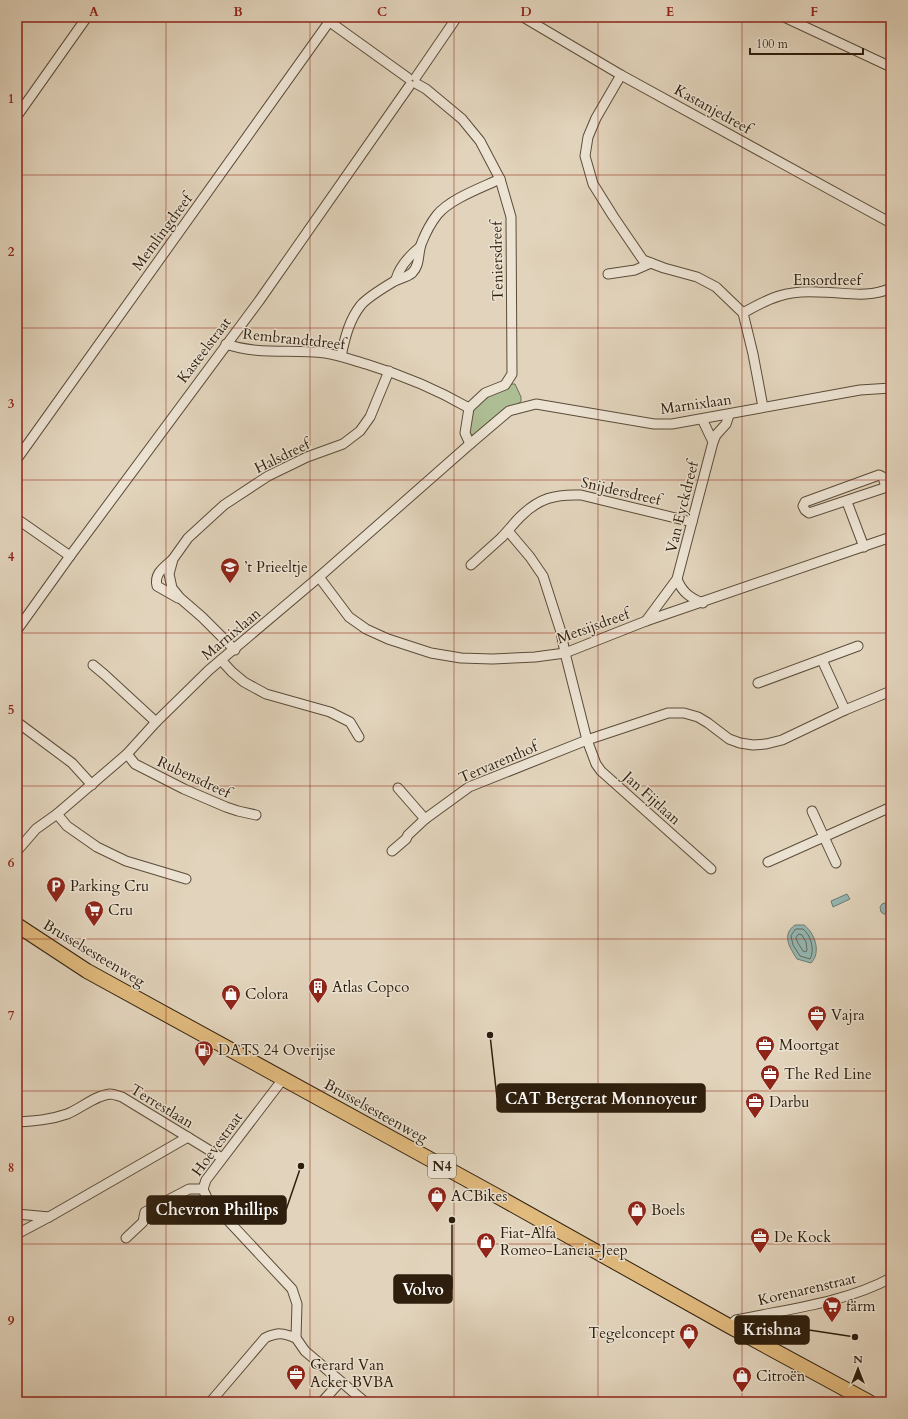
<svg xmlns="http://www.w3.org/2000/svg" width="908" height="1419" viewBox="0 0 908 1419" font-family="Cardo,serif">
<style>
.green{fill:#aebe94;stroke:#6e6e50}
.water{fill:#95b8b4;stroke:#6c7a71}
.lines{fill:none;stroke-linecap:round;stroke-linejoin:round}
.shore{stroke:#626b60;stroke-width:1}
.minor-casing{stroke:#5b4c39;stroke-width:11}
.primary-casing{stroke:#2e1e0d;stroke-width:16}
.minor{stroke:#ece3d3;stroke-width:9}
.primary{stroke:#e1ba7e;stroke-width:14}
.grid{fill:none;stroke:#8f2418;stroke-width:1;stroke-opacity:0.55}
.labels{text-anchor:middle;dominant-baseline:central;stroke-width:3;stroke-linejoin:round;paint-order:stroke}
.shield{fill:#ece3d3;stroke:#675948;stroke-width:1}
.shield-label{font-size:14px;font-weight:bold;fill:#2e1e0d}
.street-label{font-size:15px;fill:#2e1e0d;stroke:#ece3d3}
.poi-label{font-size:15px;fill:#2e1e0d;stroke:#ece3d3;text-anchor:start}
.leader{fill:none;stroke:#2e1e0d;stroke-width:1.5}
.callout-dot{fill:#2e1e0d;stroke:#ece3d3;stroke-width:1.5}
.callout{fill:#2e1e0d;stroke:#2e1e0d;stroke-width:1.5}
.callout-label{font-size:16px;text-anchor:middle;font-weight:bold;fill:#fff}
.neatline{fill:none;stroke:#8f2418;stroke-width:1.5}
.grid-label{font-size:13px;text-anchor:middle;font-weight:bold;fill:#8f2418}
</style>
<rect width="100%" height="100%" fill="#e2d4bc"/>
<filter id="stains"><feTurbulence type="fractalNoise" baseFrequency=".005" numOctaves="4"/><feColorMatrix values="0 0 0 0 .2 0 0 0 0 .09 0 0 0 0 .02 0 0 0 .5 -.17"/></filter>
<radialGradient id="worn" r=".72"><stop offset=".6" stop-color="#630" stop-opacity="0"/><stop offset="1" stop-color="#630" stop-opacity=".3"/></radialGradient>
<path class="green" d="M511,384H515L521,397V401L518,404L506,410L488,422L476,434L472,435L469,433C470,428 469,422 470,417C474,403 499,390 511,384Z"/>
<g class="water">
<path d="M847,894L850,899L833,907L831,901Z"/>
<path d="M891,901V914H884L881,912L880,907L882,904Z"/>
<path d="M795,925H804C814,932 822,952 811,963L797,959C790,948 781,935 795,925Z"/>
</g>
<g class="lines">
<g class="shore">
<path d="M796,929H803C811,935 815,950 810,959L800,956L793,945L791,936Z"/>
<path d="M799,934L802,935L806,942L807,950L806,952L803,951L798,943L796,938Z"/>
</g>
<g class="minor-casing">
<g id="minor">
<path d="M323,17L408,78"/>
<path d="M523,17L621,75L891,223"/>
<path d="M784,17L891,67"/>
<path d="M621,75L596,118L588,137L585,156L593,184L613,216L643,260L664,268L697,277L716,287L743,313L753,354L763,407"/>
<path d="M416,77L457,17"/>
<path d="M417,84L426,89L462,119L480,141L500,179L511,217L512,374L505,385L485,393L469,408L465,433L470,444"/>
<path d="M17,116L87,17"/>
<path d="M608,274L635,270L651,263"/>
<path d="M396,279C400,266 409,256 420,247"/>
<path d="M743,313C769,298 787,290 818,292C843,292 868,299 891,288"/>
<path d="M226,344C257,355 292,349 325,353C339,355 352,360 366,364C402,375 436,389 469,408"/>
<path d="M341,356C345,338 349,320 361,305C368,297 383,288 393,282C399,278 406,278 412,273C421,264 417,253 422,242C426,232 430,224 437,215C450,199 481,188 500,179"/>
<path d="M702,419L713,442"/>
<path d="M17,459L329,22"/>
<path d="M879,475L883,477L885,484L884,488L809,513L805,510L803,506L805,502Z"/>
<path d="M847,502L864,547"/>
<path d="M17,519L70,556"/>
<path d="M508,531L530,557L543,576L561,632L565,653L587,740L668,713H684L698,717L708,723L729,739L740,743L753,745L766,744L782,740L845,710L891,691"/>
<path d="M172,560C163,568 154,574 157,586L178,598"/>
<path d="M471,565C481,556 491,547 501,538C508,531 513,524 520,517C539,498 555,494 581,495L692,522"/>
<path d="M319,577L349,617L366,629L388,639L431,653L461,658L492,659L535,657L565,653L646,621L891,537"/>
<path d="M677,579C682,592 690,598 703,603"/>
<path d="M646,621L677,579L713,442L716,435L726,424L729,415"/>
<path d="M17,630L70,556L259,301L410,85"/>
<path d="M235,650L202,617L180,598L172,588L169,574L173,559L188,538L224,505L268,476L307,457L343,444L360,431L370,417L389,371"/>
<path d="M221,660L232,672L244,682L266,694L330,712L350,722L359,737"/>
<path d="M822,660L845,710"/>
<path d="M93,665L105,675L156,722"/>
<path d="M758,683L858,646"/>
<path d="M17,722L72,763L92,785"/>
<path d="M127,754L135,764L184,789L226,807L238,811L256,815"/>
<path d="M398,788L425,819"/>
<path d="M812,811L836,863"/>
<path d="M57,814L67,826L97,847L126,861L186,879"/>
<path d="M17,851L36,829L57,814L127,754L156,722L209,670L319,577L470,444L509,411L536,404L654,424H672L860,390L891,388"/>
<path d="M392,851L406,839L408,835L425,819L469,787L587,740L596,764L601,771L711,869"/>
<path d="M768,862L891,807"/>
<path d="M17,1122C34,1121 50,1120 67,1114C80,1109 96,1095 110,1094C114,1094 118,1096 122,1097L222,1158"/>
<path d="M203,1189L207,1198L292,1289L297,1304L296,1338L305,1351L365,1402"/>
<path d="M203,1189L206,1180L283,1079"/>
<path d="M17,1214L49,1217"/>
<path d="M17,1234L49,1217L188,1137"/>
<path d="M126,1238L143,1222L145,1212L189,1189H203"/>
<path d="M729,1326L736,1320C788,1309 844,1303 891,1278"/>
<path d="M212,1402L213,1399L265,1338C278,1332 283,1333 296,1338"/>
<path d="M322,1402L340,1382"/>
</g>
</g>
<g class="primary-casing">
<path id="primary" d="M17,925L87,971L497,1196L729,1326L869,1402"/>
</g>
<use href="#minor" class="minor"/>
<use href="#primary" class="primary"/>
</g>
<path class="grid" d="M166,17V1402M310,17V1402M454,17V1402M598,17V1402M742,17V1402M17,175H891M17,328H891M17,480H891M17,633H891M17,786H891M17,939H891M17,1091H891M17,1244H891"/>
<defs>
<g id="school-pin" transform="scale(1)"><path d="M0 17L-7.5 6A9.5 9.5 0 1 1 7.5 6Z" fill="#8f2418" stroke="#ece3d3"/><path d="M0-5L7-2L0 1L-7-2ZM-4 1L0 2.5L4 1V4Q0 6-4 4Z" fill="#fff"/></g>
<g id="parking-pin" transform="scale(1)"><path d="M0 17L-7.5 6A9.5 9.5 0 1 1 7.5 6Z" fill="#8f2418" stroke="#ece3d3"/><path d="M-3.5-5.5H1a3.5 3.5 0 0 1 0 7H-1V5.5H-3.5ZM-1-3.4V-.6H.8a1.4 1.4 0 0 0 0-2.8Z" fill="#fff"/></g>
<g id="supermarket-pin" transform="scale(1)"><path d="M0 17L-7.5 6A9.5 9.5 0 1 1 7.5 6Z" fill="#8f2418" stroke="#ece3d3"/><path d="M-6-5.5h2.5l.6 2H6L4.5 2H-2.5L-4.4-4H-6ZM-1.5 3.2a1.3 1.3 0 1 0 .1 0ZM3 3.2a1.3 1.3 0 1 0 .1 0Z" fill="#fff"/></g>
<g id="building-pin" transform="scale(1)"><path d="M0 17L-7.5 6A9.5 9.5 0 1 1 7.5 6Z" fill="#8f2418" stroke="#ece3d3"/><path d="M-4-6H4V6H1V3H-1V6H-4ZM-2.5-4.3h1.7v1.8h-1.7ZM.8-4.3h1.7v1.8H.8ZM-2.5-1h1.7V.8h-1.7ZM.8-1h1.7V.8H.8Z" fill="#fff"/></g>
<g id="shop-pin" transform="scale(1)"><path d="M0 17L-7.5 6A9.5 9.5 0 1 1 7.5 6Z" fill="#8f2418" stroke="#ece3d3"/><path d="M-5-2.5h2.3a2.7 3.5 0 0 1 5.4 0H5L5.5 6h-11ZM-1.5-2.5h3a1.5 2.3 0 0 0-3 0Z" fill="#fff"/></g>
<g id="office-pin" transform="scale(1)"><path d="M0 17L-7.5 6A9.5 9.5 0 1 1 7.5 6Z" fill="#8f2418" stroke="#ece3d3"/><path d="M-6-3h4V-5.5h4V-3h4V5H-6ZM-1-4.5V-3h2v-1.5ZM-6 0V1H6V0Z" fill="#fff"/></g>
<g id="fuel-pin" transform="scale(1)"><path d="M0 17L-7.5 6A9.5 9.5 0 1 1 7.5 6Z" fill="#8f2418" stroke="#ece3d3"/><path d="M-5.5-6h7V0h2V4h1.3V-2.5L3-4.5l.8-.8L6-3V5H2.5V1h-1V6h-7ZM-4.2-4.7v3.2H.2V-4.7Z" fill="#fff"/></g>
</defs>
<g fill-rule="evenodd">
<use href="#school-pin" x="230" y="567"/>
<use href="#parking-pin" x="56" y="886"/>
<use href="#supermarket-pin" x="94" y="910"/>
<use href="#building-pin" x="318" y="987"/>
<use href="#shop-pin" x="231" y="994"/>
<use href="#office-pin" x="817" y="1015"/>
<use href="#office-pin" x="765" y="1045"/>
<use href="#fuel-pin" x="204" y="1050"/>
<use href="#office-pin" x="770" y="1074"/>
<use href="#office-pin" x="755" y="1102"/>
<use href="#shop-pin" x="437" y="1196"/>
<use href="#shop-pin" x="637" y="1210"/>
<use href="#office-pin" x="760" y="1237"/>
<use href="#shop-pin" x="486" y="1242"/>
<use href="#supermarket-pin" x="832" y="1306"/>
<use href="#shop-pin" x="689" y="1333"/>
<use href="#office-pin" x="296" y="1374"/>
<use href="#shop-pin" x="742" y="1376"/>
</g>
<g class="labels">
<rect class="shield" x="428" y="1154" width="28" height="24" rx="3"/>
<g class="shield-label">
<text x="442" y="1166">N4</text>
</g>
<g class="street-label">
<text transform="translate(713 109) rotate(29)">Kastanjedreef</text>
<text transform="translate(162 232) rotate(-54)">Memlingdreef</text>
<text transform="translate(497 261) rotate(-91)">Teniersdreef</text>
<text x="827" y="280">Ensordreef</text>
<text transform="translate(294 339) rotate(6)">Rembrandtdreef</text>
<text transform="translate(204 350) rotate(-53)">Kasteelstraat</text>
<text transform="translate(696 404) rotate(-8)">Marnixlaan</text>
<text transform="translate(282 456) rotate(-26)">Halsdreef</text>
<text transform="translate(621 491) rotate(13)">Snijdersdreef</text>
<text transform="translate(682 507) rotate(-76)">Van Eyckdreef</text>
<text transform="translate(593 626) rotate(-20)">Metsijsdreef</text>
<text transform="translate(231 634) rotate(-40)">Marnixlaan</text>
<text transform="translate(498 762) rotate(-23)">Tervarenthof</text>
<text transform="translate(194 777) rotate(25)">Rubensdreef</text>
<text transform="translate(652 798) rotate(42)">Jan Fijtlaan</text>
<text transform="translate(94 953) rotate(31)">Brusselsesteenweg</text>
<text transform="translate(162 1106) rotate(31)">Terrestlaan</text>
<text transform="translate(376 1111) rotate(29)">Brusselsesteenweg</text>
<text transform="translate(217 1144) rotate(-54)">Hoevestraat</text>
<text transform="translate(807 1289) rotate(-13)">Korenarenstraat</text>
</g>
<g class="poi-label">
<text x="244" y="567">’t Prieeltje</text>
<text x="70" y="886">Parking Cru</text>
<text x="108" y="910">Cru</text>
<text x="332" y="987">Atlas Copco</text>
<text x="245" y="994">Colora</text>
<text x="831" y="1015">Vajra</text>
<text x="779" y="1045">Moortgat</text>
<text x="218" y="1050">DATS 24 Overijse</text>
<text x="784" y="1074">The Red Line</text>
<text x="769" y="1102">Darbu</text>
<text x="451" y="1196">ACBikes</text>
<text x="651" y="1210">Boels</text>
<text x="500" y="1233">Fiat-Alfa<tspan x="500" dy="17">Romeo-Lancia-Jeep</tspan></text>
<text x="774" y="1237">De Kock</text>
<text x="846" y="1306">färm</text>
<text x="675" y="1333" text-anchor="end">Tegelconcept</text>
<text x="310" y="1365">Gerard Van<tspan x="310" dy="17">Acker BVBA</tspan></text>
<text x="756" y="1376">Citroën</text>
</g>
</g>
<path class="leader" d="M490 1035L497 1098M301 1166L286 1210M452 1220L452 1289M855 1337L809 1330"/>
<g class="callout-dot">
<circle cx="490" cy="1035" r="4"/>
<circle cx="301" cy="1166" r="4"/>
<circle cx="452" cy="1220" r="4"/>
<circle cx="855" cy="1337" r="4"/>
</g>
<g class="callout">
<rect x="497" y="1084" width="208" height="28" rx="4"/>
<rect x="147" y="1196" width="139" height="28" rx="4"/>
<rect x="394" y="1275" width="58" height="28" rx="4"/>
<rect x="735" y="1316" width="74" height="28" rx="4"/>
</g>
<g class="callout-label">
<text x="601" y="1104">CAT Bergerat Monnoyeur</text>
<text x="217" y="1215">Chevron Phillips</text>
<text x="423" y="1295">Volvo</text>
<text x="772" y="1335">Krishna</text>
</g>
<rect width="908" height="1419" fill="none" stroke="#e2d4bc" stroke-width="44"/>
<g transform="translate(858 1369)" stroke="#ece3d3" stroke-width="3" paint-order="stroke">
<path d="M0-3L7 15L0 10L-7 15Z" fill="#2e1e0d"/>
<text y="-6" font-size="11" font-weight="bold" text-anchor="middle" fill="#2e1e0d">N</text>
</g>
<path d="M750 48v6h113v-6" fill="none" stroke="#2e1e0d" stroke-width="2"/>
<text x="756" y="48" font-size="12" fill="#2e1e0d" stroke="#ece3d3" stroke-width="3" paint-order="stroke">100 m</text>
<rect x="22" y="22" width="864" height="1375" class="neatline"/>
<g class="grid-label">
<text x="94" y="16">A</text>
<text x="238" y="16">B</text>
<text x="382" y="16">C</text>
<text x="526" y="16">D</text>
<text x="670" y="16">E</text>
<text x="814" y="16">F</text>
<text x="11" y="103">1</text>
<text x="11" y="256">2</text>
<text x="11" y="408">3</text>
<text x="11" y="561">4</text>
<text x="11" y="714">5</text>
<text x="11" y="867">6</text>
<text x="11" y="1020">7</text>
<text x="11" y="1172">8</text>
<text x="11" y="1325">9</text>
</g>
<rect width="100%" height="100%" filter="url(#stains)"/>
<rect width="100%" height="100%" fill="url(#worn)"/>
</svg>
